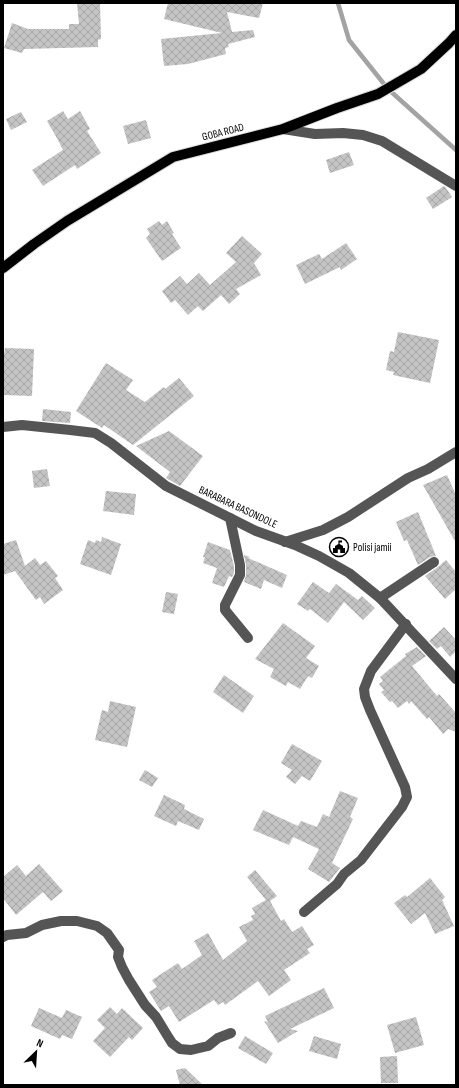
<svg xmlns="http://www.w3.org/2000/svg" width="459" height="1088" viewBox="0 0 459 1088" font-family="'Sofia Sans Condensed',sans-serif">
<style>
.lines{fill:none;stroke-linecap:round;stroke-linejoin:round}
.stream{stroke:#a3a3a3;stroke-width:4.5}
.building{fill:url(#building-cross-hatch)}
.major-casing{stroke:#dbdbdb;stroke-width:12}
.minor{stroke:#555;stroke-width:10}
.major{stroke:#000;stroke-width:10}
.labels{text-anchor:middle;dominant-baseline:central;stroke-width:3.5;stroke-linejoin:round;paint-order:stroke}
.street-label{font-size:11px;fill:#000;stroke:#fff}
.poi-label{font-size:11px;fill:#000;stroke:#fff;text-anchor:start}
</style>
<defs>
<pattern id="building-cross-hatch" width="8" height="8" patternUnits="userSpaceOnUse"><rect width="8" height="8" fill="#c4c4c4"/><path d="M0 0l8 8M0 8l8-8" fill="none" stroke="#a7a7a7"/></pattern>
</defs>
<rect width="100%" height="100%" fill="#fff"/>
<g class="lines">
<path class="stream" d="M338,3L349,40L388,89L456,150"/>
</g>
<g class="building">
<path d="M77,3H100L101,39L98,40V47L24,49L22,53L4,48L12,23L28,29H69V24H79Z"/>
<path d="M168,3H263L259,18L227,12L232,32L253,30L255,37L228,44L229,47L225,48L226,54L188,64L164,66L161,39L222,33L164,19Z"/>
<path d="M63,111L68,119L80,111L90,129L87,131L101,153L77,169L75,165L43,186L32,170L63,150L58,140L47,121Z"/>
<path d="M21,112L27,122L11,130L6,119Z"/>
<path d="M146,120L151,138L128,144L123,126Z"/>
<path d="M349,152L354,165L330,173L326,160Z"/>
<path d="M444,186L446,188L452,197L433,209L426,198Z"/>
<path d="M159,221L162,225L167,221L174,233L172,234L181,248L162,261L146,238L150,234L147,229Z"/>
<path d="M242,236L262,254L254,263L261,275L236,289L240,294L229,304L221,295L203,311L198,306L188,315L175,300L171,303L162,291L180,276L187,284L199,273L210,285L236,262L226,253Z"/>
<path d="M346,243L357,259L341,270L340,267L305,284L296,265L319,254L322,259Z"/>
<path d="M398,332L439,340L430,383L393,375L394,372L386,370L390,351L394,352Z"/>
<path d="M5,348L34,349L32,396L4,395L3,361Z"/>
<path d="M106,363L133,380L126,390L145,402L164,387L165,389L179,378L194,396L133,445L104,425L102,428L76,411Z"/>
<path d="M43,409L71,412L70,423L42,421Z"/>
<path d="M169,431L203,456L180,486L166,478L170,472L136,446Z"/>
<path d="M47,469L50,486L34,488L32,471Z"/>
<path d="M447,475L456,495V543L423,485Z"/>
<path d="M106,491L136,494L134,515L103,511Z"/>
<path d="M418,512L436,556L430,557L418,565L407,540L404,541L396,522Z"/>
<path d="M102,537L121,544L111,575L80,564L88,540L95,543L96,540L101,542Z"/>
<path d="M16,540L25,566L35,558L40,565L46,561L58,576L55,578L63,590L44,604L40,597L36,600L15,571L3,575V544Z"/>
<path d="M208,542L230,550L234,566V573L232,577L229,576L224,587L212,583L217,568L203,563L205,557H203Z"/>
<path d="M244,555L250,557L248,558L287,575L282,588L264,580L261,589L244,582L246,575V565Z"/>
<path d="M446,560L456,572V589L445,599L425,576L438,567Z"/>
<path d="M313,582L329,593L336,584L358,600L362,596L375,608L363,620L344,602L328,623L310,609L308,611L297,604Z"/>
<path d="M166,592L178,594L174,614L162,612Z"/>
<path d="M283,623L315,646L306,658L319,666L312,678L308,676L300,689L288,682L286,686L270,677L274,669L255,659Z"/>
<path d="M444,627L456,640V651L450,657L441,646L437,649L429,641Z"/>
<path d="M417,647L426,656L412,666L437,696L439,694L456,713V732L448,729L443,734L429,717L427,719L411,701L409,704L407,701L398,708L392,701L390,702L381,692L384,690L379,684L383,681L380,677L406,656L405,654Z"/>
<path d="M224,675L254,696L243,713L213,692Z"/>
<path d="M110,701L136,707L127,747L95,740L102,710L108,712Z"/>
<path d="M292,744L322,761L310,781L302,776L295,784L286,777L292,770L281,763Z"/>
<path d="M145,770L158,778L152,787L139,780Z"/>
<path d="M340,791L358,798L350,817L353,819L332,863L340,868L329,882L308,869L319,849L293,837L289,845L253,830L263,810L298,826L301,821L317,827L323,814L329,817Z"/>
<path d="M164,795L185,805L184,809L204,819L199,830L178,821L176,826L154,816Z"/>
<path d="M39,864L63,891L51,901L43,892L16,915L3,898V877L17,865L26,876Z"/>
<path d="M255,870L277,896L270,901L281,921L284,919L292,932L302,926L314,945L307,949L310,953L284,970L291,980L269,996L258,981L225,1005L223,1002L218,1005L214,1000L179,1022L169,1006L161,1011L149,992L157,987L152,980L178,963L182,969L202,955L194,941L208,933L223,960L247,941L239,927L253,920L251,916L255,914L252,908L266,900L247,877Z"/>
<path d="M430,878L445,897L442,900L454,926L435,934L425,913L411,924L394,903L405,895L407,897Z"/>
<path d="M324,988L334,1008L290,1029L298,1031L278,1043L264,1021L268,1022L265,1016Z"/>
<path d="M110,1007L117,1014L122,1008L143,1028L132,1040L129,1037L110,1057L93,1041L105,1028L97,1020Z"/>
<path d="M39,1008L62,1018L66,1010L82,1017L72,1039L62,1035L60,1039L31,1026Z"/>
<path d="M416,1017L424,1045L395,1053L387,1025Z"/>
<path d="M245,1036L273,1053L266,1064L238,1048Z"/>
<path d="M314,1036L341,1044L337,1059L309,1051Z"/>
<path d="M397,1056L398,1083H381L380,1057Z"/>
<path d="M185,1068L203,1085H180L176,1070Z"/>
</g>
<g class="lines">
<g class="major-casing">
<path id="major" d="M3,268L34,244L67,221L173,157L283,129L337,108L378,94L421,69L449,43L456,35"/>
</g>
<g class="minor">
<path d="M283,129L315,134L343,133L363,135L382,141L456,186"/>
<path d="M3,427L22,425L70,430L95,433L111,443L166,486L256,531L295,545L319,556L349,573L380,598L456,679"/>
<path d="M230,518L240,565V575L225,605V610L248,638"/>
<path d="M285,542L323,530L348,517L408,478L428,469L456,452"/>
<path d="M380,598L434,562"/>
<path d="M304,912L337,884L344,874L361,860L402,807L407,797L405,787L370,710L365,697L364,689L371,671L406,624"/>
<path d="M3,937L7,935L26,933L42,925L61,921H77L97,926L107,933L119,950L118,957L122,967L129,980L145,1005L156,1017L167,1035L172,1043L180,1049L191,1050L208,1046L218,1038L231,1033"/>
</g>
<use href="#major" class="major"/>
</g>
<defs>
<g id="civic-ring" transform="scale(1)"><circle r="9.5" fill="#fff" stroke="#000" stroke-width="1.5"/><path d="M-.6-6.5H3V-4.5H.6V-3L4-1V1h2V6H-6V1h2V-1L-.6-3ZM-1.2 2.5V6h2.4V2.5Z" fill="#000"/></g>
</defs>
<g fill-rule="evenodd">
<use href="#civic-ring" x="339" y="547"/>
</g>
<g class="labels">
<g class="street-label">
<text transform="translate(223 132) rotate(-14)">GOBA ROAD</text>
<text transform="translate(238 507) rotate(25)">BARABARA BASONDOLE</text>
</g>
<g class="poi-label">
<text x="353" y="547">Polisi jamii</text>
</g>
</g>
<rect width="459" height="1088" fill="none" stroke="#000000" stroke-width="8"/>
<g transform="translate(36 1052) rotate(25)" stroke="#ffffff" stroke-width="3" paint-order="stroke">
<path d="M0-3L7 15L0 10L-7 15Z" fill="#000000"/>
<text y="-6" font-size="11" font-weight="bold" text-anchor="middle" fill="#000000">N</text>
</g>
</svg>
